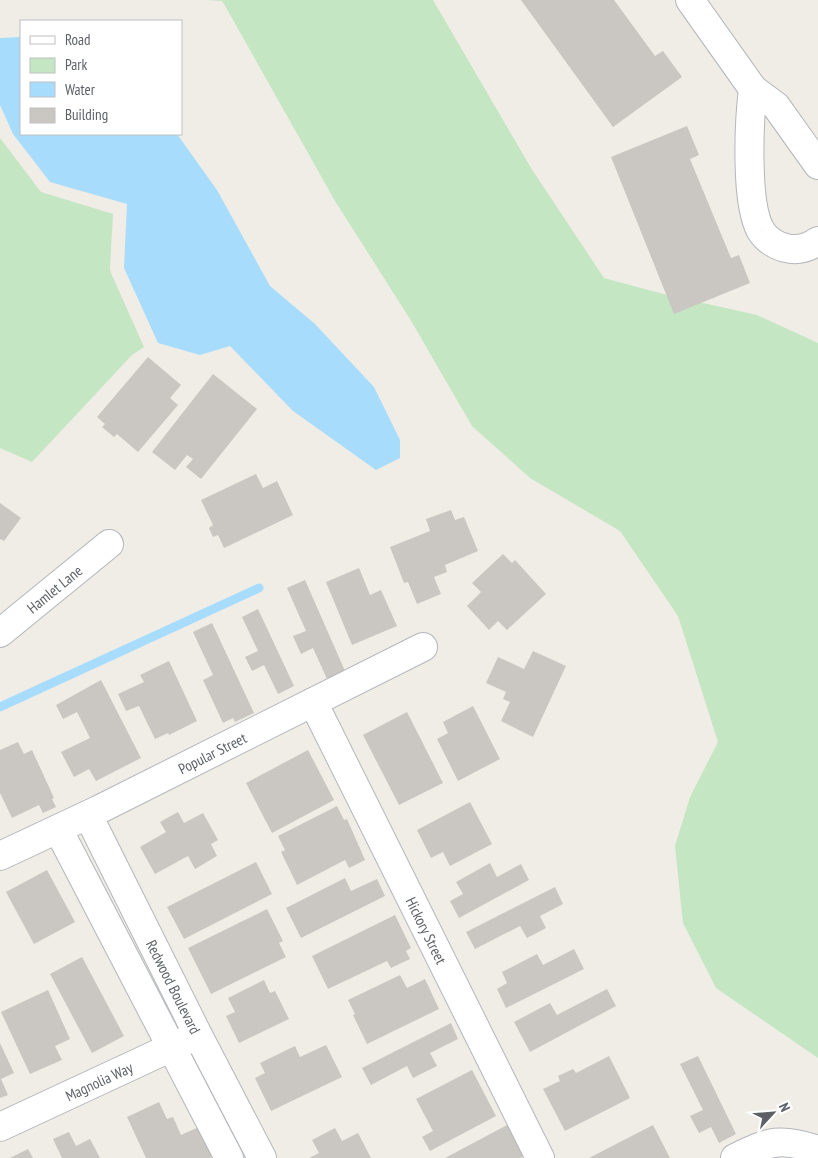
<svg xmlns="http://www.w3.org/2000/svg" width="818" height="1158" viewBox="0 0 818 1158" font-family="'PT Sans Narrow',sans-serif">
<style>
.green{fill:#c5e6c3}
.water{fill:#a8dcfd}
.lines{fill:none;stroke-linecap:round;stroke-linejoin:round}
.stream{stroke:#a8dcfd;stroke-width:9}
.building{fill:#cac7c3}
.street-casing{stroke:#b3b6ba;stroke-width:30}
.street{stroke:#fff;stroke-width:28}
.labels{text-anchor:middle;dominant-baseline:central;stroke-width:4;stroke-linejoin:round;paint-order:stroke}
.street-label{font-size:15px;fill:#5d6166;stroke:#fff}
</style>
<rect width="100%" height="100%" fill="#efede6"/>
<g class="green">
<path d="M205,0H433L531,168L604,278L667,295L757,315L818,343V1058L716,988L683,923L675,846L690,797L718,742L678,616L620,531L530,478L472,426L410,319L335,201L224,4L222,1Z"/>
<path d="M0,138L41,192L113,214L110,268L111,273L144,347L132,355L32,462L0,448Z"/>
</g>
<path class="water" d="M21,37V134H177L217,190L270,286L315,324L374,387L400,440V458L376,470L293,411L230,346L200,355L158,343L124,268L127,204L50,182L13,134L0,105V38Z"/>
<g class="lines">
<path class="stream" d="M0,707L259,588"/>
</g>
<g class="building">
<path d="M521,0H614L655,56L663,51L682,77L613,127Z"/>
<path d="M687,126L699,155L690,159L731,258L739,255L750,283L674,314L611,157Z"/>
<path d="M148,357L181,385L170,398L178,405L138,452L117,434L114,437L102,427L105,424L97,417Z"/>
<path d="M213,374L257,409L201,479L186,467L193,459L187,455L175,470L152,452Z"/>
<path d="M256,474L263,488L277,481L293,515L224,548L218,535L213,537L209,528L213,525L201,500Z"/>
<path d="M0,503L21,518L4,541L0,539Z"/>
<path d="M451,510L455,520L464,517L478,551L445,565L447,572L434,577L441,594L417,604L408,582L404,583L390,547L430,531L426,519Z"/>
<path d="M503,554L512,563L515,560L546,594L507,630L498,621L489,630L467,606L481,592L472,583Z"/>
<path d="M359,568L370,595L381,590L397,626L352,645L326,582Z"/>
<path d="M305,580L345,671L327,679L313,648L301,654L293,636L306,631L287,588Z"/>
<path d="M258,609L294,686L278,694L264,665L252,671L245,657L258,651L242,617Z"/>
<path d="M212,623L254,713L235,722L233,718L223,723L203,680L213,675L193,632Z"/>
<path d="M533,651L566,666L533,737L501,721L510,702L503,699L506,692L486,683L498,657L524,669Z"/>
<path d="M169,661L197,721L169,735L168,733L155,739L139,706L126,711L118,694L144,682L140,675Z"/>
<path d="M101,680L141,758L96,781L89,769L74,777L61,752L90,738L77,712L63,719L56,705Z"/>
<path d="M473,706L500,759L458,781L437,739L448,733L443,722Z"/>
<path d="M407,712L443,783L399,805L363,735Z"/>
<path d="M18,742L24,754L32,750L54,798L52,799L56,807L43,813L39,805L12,818L0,793V750Z"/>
<path d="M308,750L334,800L272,833L246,783Z"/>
<path d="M470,802L492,844L450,866L443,852L431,858L417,830Z"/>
<path d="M337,806L344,820L347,819L365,860L349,868L345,860L297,885L281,852L285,850L278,836Z"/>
<path d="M178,812L184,823L203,813L218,840L211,844L217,856L195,869L188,856L155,874L140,847L166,832L160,822Z"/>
<path d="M256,862L272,894L184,939L167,907Z"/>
<path d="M490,863L497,877L521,864L529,880L459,918L450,901L463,894L456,882Z"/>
<path d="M47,870L75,922L34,944L6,892Z"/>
<path d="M345,878L351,891L377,879L385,896L301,938L286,908Z"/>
<path d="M555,887L563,904L540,916L546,928L527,938L520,926L475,949L466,932Z"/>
<path d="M267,909L283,941L279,943L286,957L211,994L188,948Z"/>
<path d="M395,915L411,948L406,951L410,959L391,968L387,961L328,989L312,956Z"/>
<path d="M574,949L584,969L506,1008L497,989L507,983L502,972L537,954L543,965Z"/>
<path d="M82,957L124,1036L92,1053L50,974Z"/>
<path d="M400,975L407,988L425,979L439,1009L367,1044L353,1015L355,1014L348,1000Z"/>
<path d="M264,980L270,993L275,991L289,1019L239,1043L226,1016L235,1012L228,998Z"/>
<path d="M607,989L616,1006L530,1052L514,1022L550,1003L557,1015Z"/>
<path d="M48,990L70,1039L55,1046L62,1060L30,1074L1,1012Z"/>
<path d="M451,1023L458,1039L430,1053L437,1066L413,1078L407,1066L371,1085L362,1068Z"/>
<path d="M0,1043L14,1073L1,1079L8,1095L0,1098Z"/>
<path d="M326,1045L342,1077L271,1111L255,1078L265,1073L260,1063L295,1046L300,1057Z"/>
<path d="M609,1056L630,1098L565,1131L543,1089L560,1081L558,1076L573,1069L576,1073Z"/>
<path d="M698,1056L736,1134L719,1143L711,1127L699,1133L690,1116L703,1110L680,1064Z"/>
<path d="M472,1070L496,1116L430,1151L422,1137L433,1131L416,1099Z"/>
<path d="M159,1102L167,1119L173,1117L181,1135L199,1127L213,1157L209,1158H146L127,1117Z"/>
<path d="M511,1123L528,1154L520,1158H445Z"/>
<path d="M653,1125L670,1158H589Z"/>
<path d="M335,1128L342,1141L358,1133L371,1158H309L319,1153L312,1140Z"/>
<path d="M69,1132L76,1146L90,1139L100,1158H62L53,1139Z"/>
<path d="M28,1149L33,1158H10Z"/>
</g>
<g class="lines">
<g class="street-casing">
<g id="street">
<path d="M690,0L753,89L776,106L818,165"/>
<path d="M753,89C749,121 745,204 761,231C766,239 776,246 786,248C798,251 808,248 818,241"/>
<path id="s1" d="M0,633L109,544"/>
<path id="s2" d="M313,702L540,1158"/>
<path id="s3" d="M88,815L198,1035L262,1158"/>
<path d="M58,829L229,1158"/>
<path id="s4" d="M0,856L98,810L423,647"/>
<path id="s5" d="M0,1127L187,1040"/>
<path d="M735,1158C769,1141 781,1137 818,1150"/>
</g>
</g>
<use href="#street" class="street"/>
</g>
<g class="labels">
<g class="street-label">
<text stroke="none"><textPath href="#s1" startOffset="70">Hamlet Lane</textPath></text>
<text stroke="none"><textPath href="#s4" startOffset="236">Popular Street</textPath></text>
<text stroke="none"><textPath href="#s2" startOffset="255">Hickory Street</textPath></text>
<text stroke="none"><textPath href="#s3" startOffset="192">Redwood Boulevard</textPath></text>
<text stroke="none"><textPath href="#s5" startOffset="109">Magnolia Way</textPath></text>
</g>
</g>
<rect x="20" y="20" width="162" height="115" fill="#ffffff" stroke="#bec0c2"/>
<rect x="30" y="36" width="25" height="8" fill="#ffffff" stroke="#bec0c2"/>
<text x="65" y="45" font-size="15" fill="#5d6166">Road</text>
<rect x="30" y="58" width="25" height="15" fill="#c5e6c3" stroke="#bec0c2"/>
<text x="65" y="70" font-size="15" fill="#5d6166">Park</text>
<rect x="30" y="82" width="25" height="15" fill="#a8dcfd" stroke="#bec0c2"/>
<text x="65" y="95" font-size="15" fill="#5d6166">Water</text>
<rect x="30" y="108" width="25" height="15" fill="#cac7c3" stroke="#bec0c2"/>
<text x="65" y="120" font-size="15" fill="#5d6166">Building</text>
<g transform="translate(773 1113) rotate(64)" stroke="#ffffff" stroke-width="4" paint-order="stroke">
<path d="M0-4L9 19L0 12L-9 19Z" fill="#5d6166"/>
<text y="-8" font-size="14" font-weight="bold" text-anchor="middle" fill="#5d6166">N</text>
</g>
</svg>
